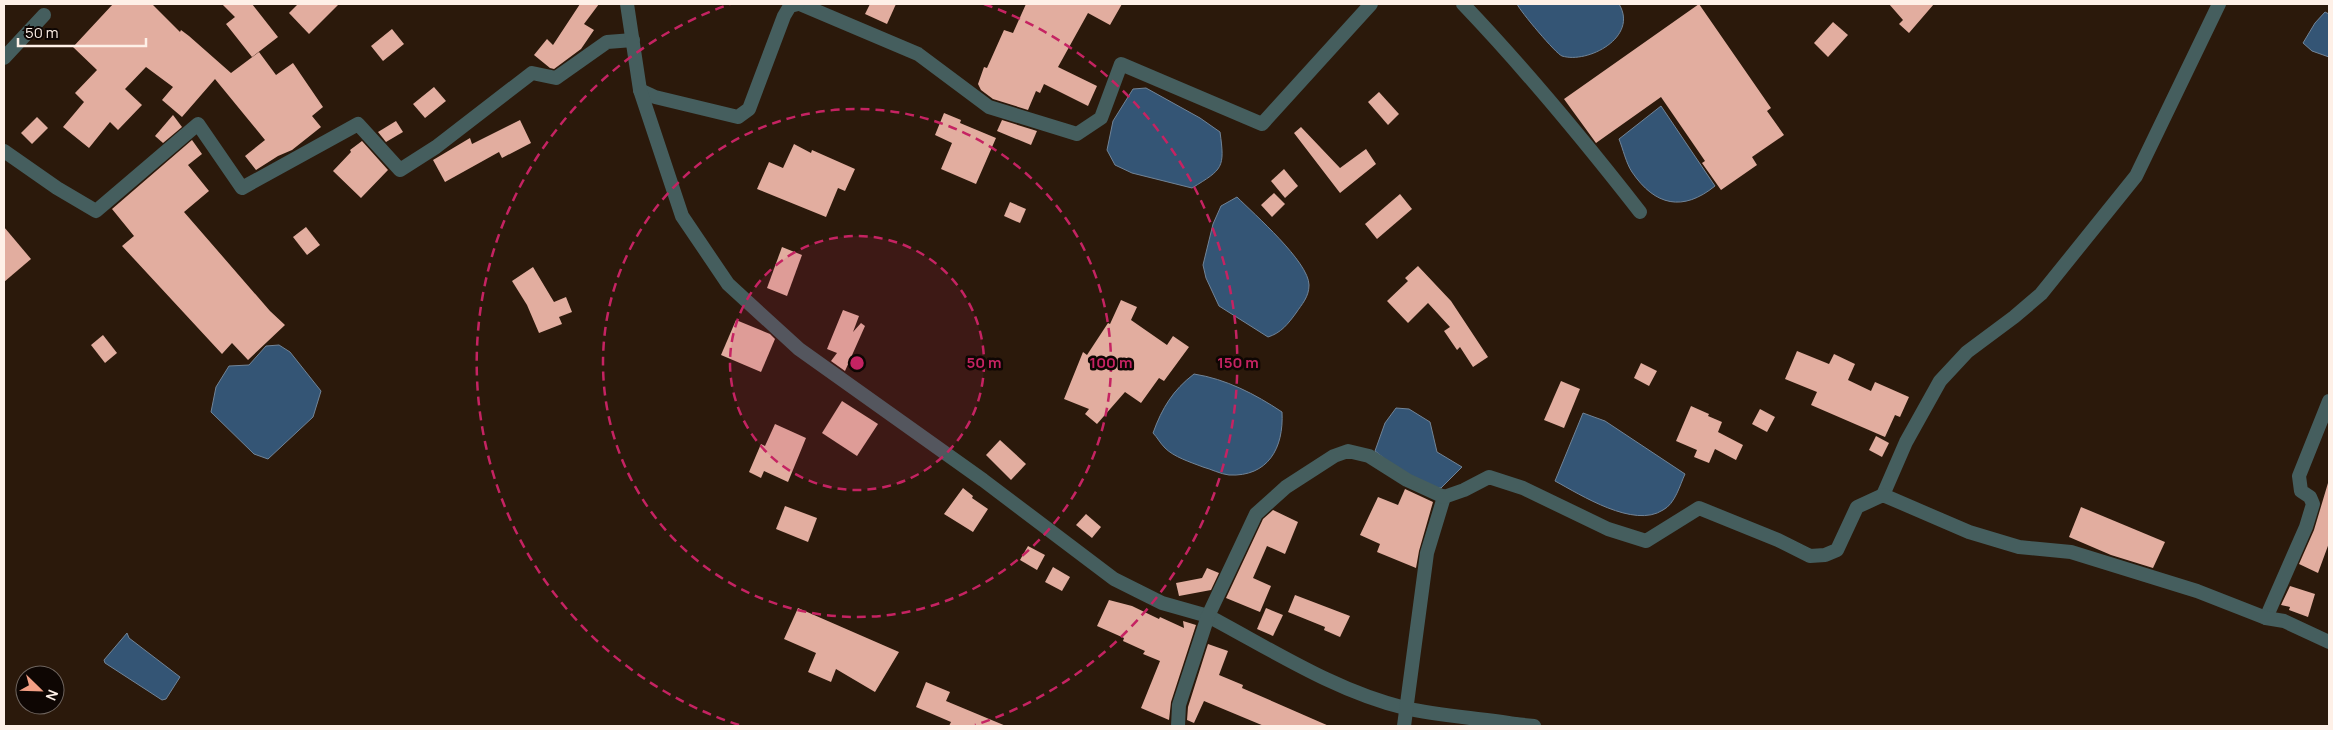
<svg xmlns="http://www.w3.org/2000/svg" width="2333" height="730" viewBox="0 0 2333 730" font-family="Manrope,sans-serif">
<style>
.water{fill:#345575;stroke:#718497}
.building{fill:#e2ad9f}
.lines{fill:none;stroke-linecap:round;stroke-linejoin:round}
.minor{stroke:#455e5e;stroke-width:14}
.tertiary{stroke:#455e5e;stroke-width:14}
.ring{fill:none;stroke:#c52362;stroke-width:2.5;stroke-dasharray:9 6}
.centre{fill:#c52362;stroke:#0e0603;stroke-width:2.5}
.ring-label{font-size:15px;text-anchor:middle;font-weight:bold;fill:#c52362;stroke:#0e0603;stroke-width:5;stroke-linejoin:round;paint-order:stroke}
</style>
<rect width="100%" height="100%" fill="#2b190b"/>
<g class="water">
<path d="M1517,4H1619C1639,37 1588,64 1562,56C1556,54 1520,11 1517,4Z"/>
<path d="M2325,12L2329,14V57L2312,51L2303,43L2315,23Z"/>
<path d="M1146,88L1200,118L1220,132C1225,168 1223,169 1192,188L1132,173L1115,165L1107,150L1113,121L1133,89Z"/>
<path d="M1661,106L1715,186C1683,212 1655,206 1632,172C1626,163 1623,149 1619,139Z"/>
<path d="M1237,197C1254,214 1309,262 1309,285C1309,297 1302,304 1296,313C1288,324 1281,333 1268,337L1219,306L1206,278L1203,265L1213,224L1221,206Z"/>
<path d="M279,345L290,352L321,391L313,417L268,459L254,454L211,412L216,387L229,366L249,365L266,346Z"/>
<path d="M1194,374C1226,379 1255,394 1282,412C1284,448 1268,477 1229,475C1220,474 1211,469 1203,467C1190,462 1174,457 1165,448C1160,443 1157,437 1153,433C1162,408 1173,390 1194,374Z"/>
<path d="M1396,408L1409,409L1430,422L1437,452L1462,467L1441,488C1417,489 1393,465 1375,451L1385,423Z"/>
<path d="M1583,413L1605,421L1685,474C1680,485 1675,504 1663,510C1634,529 1581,495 1555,481Z"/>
<path d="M127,633L129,638L180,677L166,699L162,700L105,663L104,660Z"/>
</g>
<g class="building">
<path d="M113,4H152L180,32L181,30L189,36L231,73L259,52L276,75L293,63L323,107L312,116L321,127L292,150L278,156L256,170L245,156L265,140L215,79L182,117L162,100L173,87L146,67L125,89L142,105L118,130L110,122L89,148L63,127L84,102L75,93L97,70L73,47Z"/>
<path d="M222,4H252L278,37L252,57L226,24L235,17Z"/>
<path d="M298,4H339L309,34L289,13Z"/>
<path d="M580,4H599L584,24L594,30L581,49L554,69L550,68L534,55L547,39L553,45Z"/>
<path d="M870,4H896L887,24L865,14Z"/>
<path d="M1026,4H1122L1110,25L1088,13L1058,67L1097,86L1088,106L1044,84L1040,93L1036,91L1028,110L993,99L981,90L978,84L984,67L987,68L1004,30L1013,33Z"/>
<path d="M1699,4L1771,108L1767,111L1784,135L1752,157L1757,165L1721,190L1702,163L1705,161L1661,97L1596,143L1564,99Z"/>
<path d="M1889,4H1934L1909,33L1899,24L1903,20Z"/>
<path d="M1833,22L1848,35L1828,57L1814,43Z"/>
<path d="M392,29L404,44L383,61L371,46Z"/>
<path d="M434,87L446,101L425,118L413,104Z"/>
<path d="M1379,92L1399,114L1388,125L1368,102Z"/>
<path d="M944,113L961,120L960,123L996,138L976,184L941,169L952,143L935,135Z"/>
<path d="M173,115L182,127L163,143L155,136Z"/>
<path d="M37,117L48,128L32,144L21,133Z"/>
<path d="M520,120L531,143L502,158L499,152L445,182L433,160L470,138L472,144Z"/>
<path d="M1002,120L1037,131L1031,145L997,131Z"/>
<path d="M396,121L403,132L386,142L378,132Z"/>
<path d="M1301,127L1340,168L1366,149L1376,164L1340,193L1294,133Z"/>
<path d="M192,140L202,154L188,165L209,191L184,212L270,311L285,325L248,360L232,343L222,354L122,246L134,236L112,209Z"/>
<path d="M362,141L388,170L361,198L333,171L351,152L350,150Z"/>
<path d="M794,144L811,153L812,150L855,169L845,191L838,188L826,217L757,189L769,162L783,168Z"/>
<path d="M1284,169L1298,186L1285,198L1271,181Z"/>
<path d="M1274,193L1285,204L1272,217L1261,205Z"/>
<path d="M1400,194L1412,209L1377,239L1365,224Z"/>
<path d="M1010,202L1026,209L1020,223L1004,216Z"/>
<path d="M4,227L31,259L4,282Z"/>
<path d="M306,227L320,245L307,255L293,237Z"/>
<path d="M782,247L802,255L787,296L767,288Z"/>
<path d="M1418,266L1451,301L1488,357L1473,367L1460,347L1457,350L1444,331L1450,327L1428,303L1408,323L1387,301L1408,281L1405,278Z"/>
<path d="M533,267L554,302L566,297L572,312L559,317L562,324L539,333L527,305L512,281Z"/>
<path d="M1121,300L1137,307L1131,320L1167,345L1173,336L1189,347L1164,381L1159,378L1141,403L1125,392L1097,424L1085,414L1089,409L1064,399L1083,352L1087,355L1108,323L1110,324Z"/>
<path d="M843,310L859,316L853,332L861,323L865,326L845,371L831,361L837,353L827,349Z"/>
<path d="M736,320L770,334L775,339L761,372L721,355Z"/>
<path d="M103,335L117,353L105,363L91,345Z"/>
<path d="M1797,351L1829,364L1834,354L1855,364L1848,380L1871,391L1875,382L1909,397L1900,417L1895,415L1885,437L1811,405L1817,392L1785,379Z"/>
<path d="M1641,363L1657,371L1649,386L1634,378Z"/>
<path d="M1561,381L1580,389L1564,428L1544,420Z"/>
<path d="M842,401L878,424L857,456L822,433Z"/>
<path d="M1691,406L1709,414L1708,416L1722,422L1718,432L1743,445L1736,460L1715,449L1709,463L1694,457L1697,450L1676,441Z"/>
<path d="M1760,409L1775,417L1767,432L1752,424Z"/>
<path d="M775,424L806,438L788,482L764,471L761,478L749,472L761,444L765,446Z"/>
<path d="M1876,436L1889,443L1882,457L1869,450Z"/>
<path d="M1000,440L1026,464L1011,480L986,455Z"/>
<path d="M2328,483L2329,543L2318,573L2299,564L2314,530Z"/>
<path d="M963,488L973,496L972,498L988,509L973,532L944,514Z"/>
<path d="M1405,489L1433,502L1419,551L1416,568L1377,552L1380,544L1360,535L1378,497L1398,505Z"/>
<path d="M785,506L817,518L808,542L776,529Z"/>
<path d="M2081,507L2165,542L2153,568L2111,555L2069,537Z"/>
<path d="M1273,510L1298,522L1285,554L1267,546L1253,578L1271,586L1260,612L1226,598L1263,519Z"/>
<path d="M1086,514L1101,527L1092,538L1076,525Z"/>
<path d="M1028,546L1045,555L1037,570L1020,560Z"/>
<path d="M1053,567L1070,577L1062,591L1045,582Z"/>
<path d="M1207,568L1219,573L1211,590L1179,596L1176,583L1202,578Z"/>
<path d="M2290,586L2315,594L2308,617L2289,610L2290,607L2281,605Z"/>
<path d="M1295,595L1350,616L1340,637L1324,630L1325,627L1288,612Z"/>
<path d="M1109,600L1132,606L1159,619L1160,617L1184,628L1183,621L1196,625L1171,702L1169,720L1141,708L1160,661L1143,654L1145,651L1123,641L1124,638L1097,626Z"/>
<path d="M798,608L899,652L875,692L836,669L831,682L808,672L816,653L784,639Z"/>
<path d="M1266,608L1283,615L1273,636L1257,629Z"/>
<path d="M1208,644L1228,651L1219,675L1243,685L1242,688L1329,726H1264L1204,701L1194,723L1187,720L1188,707Z"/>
<path d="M926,682L950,692L946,701L1006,726H949L951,722L916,707Z"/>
</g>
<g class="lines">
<g class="minor">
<path d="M800,4L918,54L989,107L1077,134L1101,118L1121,64L1262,124L1371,4"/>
<path d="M1463,4C1527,71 1583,139 1640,212"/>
<path d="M4,58L44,15"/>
<path d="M640,90L655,97L738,117L749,109L784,16L790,6L798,4"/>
<path d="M4,151L57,188L96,211L198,124L242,188L358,124L400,170L436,147L532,73L556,78L607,42L633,40"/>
<path d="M1883,495L1906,442L1940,381L1967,352L2014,317L2041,294L2136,176L2219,4"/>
<path d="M1208,616C1272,650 1335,691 1405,708C1439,716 1480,718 1515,724V726"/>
<path d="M2266,618L2306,527L2313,504L2310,497L2301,491L2299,476L2329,401"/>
<path d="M1515,724L1534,726"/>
<path d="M1404,726L1427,553L1444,497"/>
</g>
<g class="tertiary">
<path d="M627,4L640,90L682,216L728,284L799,349L983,480L1114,579L1162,603L1208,616"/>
<path d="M1178,726L1179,705L1208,616L1256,514L1286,487L1334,456L1348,451L1369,456L1407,480L1444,497L1464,490L1489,477L1523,488L1608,529L1646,541L1699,508L1778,540L1810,556L1825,555L1837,550L1857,507L1883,495L1969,532L2019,547L2071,552L2197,591L2266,618L2284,621L2329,642"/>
</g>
</g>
<circle cx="857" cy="363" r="127" fill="#c52362" fill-opacity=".12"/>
<g class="ring">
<circle cx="857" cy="363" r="127"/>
<circle cx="857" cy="363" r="254"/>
<path d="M739 725A381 381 0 0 1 730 4M984 4A381 381 0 0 1 975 725"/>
</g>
<circle cx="857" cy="363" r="8" class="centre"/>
<g class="ring-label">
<text x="984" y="368">50 m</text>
<text x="1111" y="368">100 m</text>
<text x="1238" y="368">150 m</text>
</g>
<rect width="2333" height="730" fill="none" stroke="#fef0e7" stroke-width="10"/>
<g transform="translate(40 690) rotate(113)"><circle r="24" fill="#0e0603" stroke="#6e645e"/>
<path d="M0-4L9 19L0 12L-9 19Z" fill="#f39f85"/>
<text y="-8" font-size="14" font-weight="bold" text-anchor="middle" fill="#fef0e7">N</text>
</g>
<path d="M18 38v8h128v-8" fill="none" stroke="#fef0e7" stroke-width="2.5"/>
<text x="25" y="38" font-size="15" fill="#fef0e7" stroke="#0e0603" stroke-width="4" paint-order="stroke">50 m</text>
</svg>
